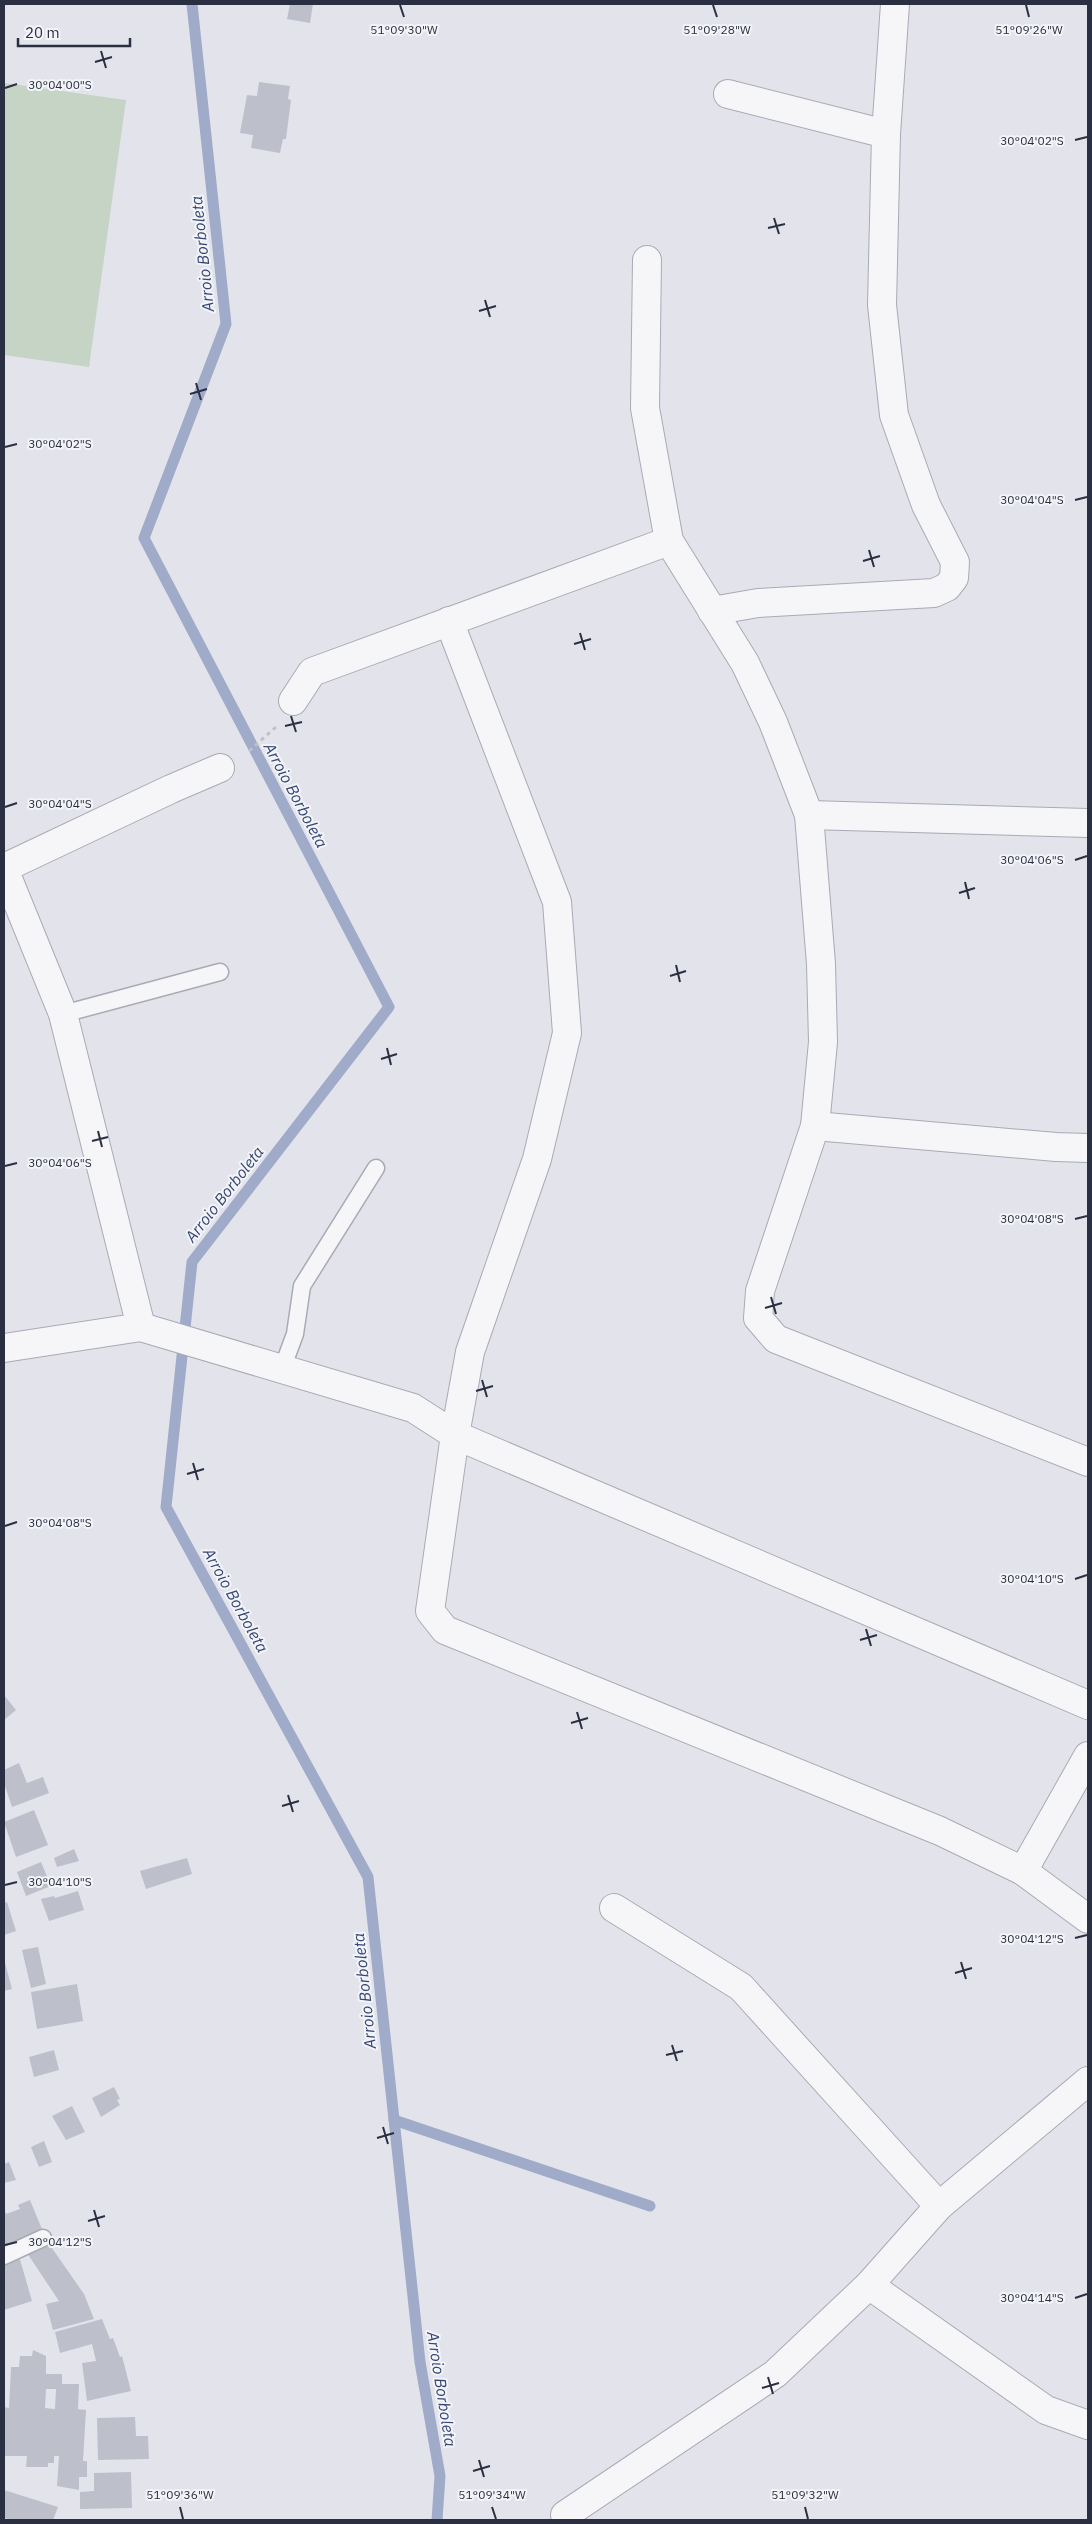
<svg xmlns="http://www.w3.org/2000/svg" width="1092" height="2524" viewBox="0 0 1092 2524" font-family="'IBM Plex Sans',sans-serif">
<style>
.green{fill:#c5d4c4}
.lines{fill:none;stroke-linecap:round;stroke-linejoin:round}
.stream{stroke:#9fabc9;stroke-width:11}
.building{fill:#bdbfca;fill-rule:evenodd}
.lane-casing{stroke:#a8aab5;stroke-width:19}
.street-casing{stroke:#a8aab5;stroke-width:30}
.path{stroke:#c1c2c9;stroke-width:3;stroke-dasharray:4 4;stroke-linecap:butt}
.lane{stroke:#f6f6f9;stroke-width:16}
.street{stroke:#f6f6f9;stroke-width:28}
.ticks{fill:none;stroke:#2b2f42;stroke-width:2}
.labels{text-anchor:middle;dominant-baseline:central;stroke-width:4;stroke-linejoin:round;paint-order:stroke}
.water-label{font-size:16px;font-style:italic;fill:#364675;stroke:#f3f4f8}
.ticks-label{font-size:12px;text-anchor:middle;fill:#2b2f42;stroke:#f3f4f8;stroke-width:4;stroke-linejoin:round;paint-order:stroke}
</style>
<rect width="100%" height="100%" fill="#e3e4eb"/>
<path class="green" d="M5,83L126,100L89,367L4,355Z"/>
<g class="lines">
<g class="stream">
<path d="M192,4L226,324L144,538L389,1007L192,1262L166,1507L368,1877L420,2362L440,2476L437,2520"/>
<path d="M394,2120L650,2206"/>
</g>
</g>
<g class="building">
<path d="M290,4H313L310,23L287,19Z"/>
<path d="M259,82L290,86L288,99L291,100L286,139H283L280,153L251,148L253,135L240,133L247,95L257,96Z"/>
<path d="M4,1695L16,1710L4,1720Z"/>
<path d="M19,1763L27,1783L43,1777L49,1793L12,1807L4,1783V1770Z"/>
<path d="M34,1810L48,1845L16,1857L4,1822Z"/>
<path d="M74,1849L79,1861L57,1867L54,1858Z"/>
<path d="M187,1858L192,1874L146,1889L140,1871Z"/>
<path d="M41,1862L51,1886L26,1896L17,1872Z"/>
<path d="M78,1891L84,1910L49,1921L41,1899L54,1896L55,1898Z"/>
<path d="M7,1902L16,1931L4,1935V1903Z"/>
<path d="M38,1947L46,1984L31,1988L22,1950Z"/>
<path d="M4,1959L12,1989L4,1991Z"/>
<path d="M77,1984L83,2021L37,2029L31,1992Z"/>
<path d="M54,2050L59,2070L34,2077L29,2057Z"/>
<path d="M114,2087L120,2099L117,2100L120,2105L101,2117L92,2098Z"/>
<path d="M72,2106L85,2132L66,2140L52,2116Z"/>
<path d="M44,2141L52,2162L39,2167L31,2147Z"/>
<path d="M9,2162L16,2180L4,2183V2164Z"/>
<path d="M30,2200L44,2234L6,2250L4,2244V2210L6,2214L20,2209L18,2205Z"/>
<path d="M47,2241L84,2294L94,2319L53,2330L46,2304L59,2301L27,2253Z"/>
<path d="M19,2256L32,2301L4,2310V2260Z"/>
<path d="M102,2319L110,2339L113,2338L120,2357L122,2356L131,2391L87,2401L82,2363L96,2361L92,2344L60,2353L55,2332Z"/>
<path d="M33,2350L46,2356V2374H62V2384H79L78,2409L86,2410L83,2461H87V2477H79V2490L57,2486L59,2456H54V2463H48V2467H26L27,2456H4V2407L9,2408L11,2367H19L20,2356H32ZM46,2389H56L55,2409L45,2408Z"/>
<path d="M135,2417L136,2436H148L149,2459L98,2460L97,2418Z"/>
<path d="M131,2472L132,2508L80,2509V2492L94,2491V2473Z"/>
<path d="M4,2490L58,2507L53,2520H12L4,2518Z"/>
</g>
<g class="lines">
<g class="lane-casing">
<g id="lane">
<path d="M63,1014L220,972"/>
<path d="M282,1369L295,1334L302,1286L376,1168"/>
<path d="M4,2256L43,2238"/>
</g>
</g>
<g class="street-casing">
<g id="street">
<path d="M728,94L886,134"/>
<path d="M647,260L645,408L669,541L745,663L773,722L809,815L821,964L823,1042L815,1126L760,1291L758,1318L776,1339L1088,1462"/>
<path d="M712,611L758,603L934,593L947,587L954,578L955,562L926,505L894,415L882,305L886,134L895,4"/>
<path d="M449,621L557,902L567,1033L537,1159L470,1352L455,1435L430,1611L445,1630L940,1831L1023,1871L1088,1919"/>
<path d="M293,701L312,672L669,541"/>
<path d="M809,815L1088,823"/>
<path d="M4,868L171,789L220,768"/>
<path d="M4,869L63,1014L141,1327"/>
<path d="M815,1126L1056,1147L1088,1148"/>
<path d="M4,1348L141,1327L413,1408L455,1435L1088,1705"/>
<path d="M1023,1871L1088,1756"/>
<path d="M614,1908L741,1987L939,2206"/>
<path d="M869,2285L1046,2410L1088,2425"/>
<path d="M565,2515L775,2374L869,2285L939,2206L1088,2081"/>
</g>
</g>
<path class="path" d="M249,751L276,727"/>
<use href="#lane" class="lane"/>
<use href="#street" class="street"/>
</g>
<path class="ticks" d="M400,5L404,17M713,5L717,17M1026,5L1029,17M101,51L106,68M95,62L112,57M5,88L17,84M1075,140L1087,137M774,218L779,234M768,228L785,224M485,300L490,317M479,311L496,306M196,383L201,400M190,394L207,389M5,447L17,444M1075,500L1087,497M869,550L874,567M863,561L880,556M580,633L585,650M574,644L591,639M291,716L296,732M285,726L302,722M5,807L17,803M1075,860L1087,856M965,882L969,899M959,893L975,888M676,965L680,982M670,976L686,971M387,1048L391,1065M381,1059L397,1054M98,1131L102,1147M92,1141L108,1137M5,1166L17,1163M1075,1219L1087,1216M771,1297L776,1314M765,1308L782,1303M482,1380L487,1397M476,1391L493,1386M193,1463L198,1480M187,1474L204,1469M5,1526L17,1522M1075,1579L1087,1575M866,1629L871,1646M860,1640L877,1635M577,1712L582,1729M571,1723L588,1718M288,1795L293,1812M282,1806L299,1801M5,1885L17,1882M1075,1938L1087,1935M961,1962L966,1979M955,1973L972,1968M672,2045L677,2061M666,2055L683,2051M383,2127L388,2144M377,2138L394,2133M94,2210L99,2227M88,2221L105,2216M5,2245L17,2242M1075,2298L1087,2294M768,2377L773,2394M762,2388L779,2383M479,2460L484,2477M473,2471L490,2466M180,2507L183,2519M492,2507L496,2519M805,2507L808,2519"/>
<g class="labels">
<g class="water-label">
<text transform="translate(202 254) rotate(-96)">Arroio Borboleta</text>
<text transform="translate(296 795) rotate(62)">Arroio Borboleta</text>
<text transform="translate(224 1194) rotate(-52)">Arroio Borboleta</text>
<text transform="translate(236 1600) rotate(61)">Arroio Borboleta</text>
<text transform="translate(364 1991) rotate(-96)">Arroio Borboleta</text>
<text transform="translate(442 2389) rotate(81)">Arroio Borboleta</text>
</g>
</g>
<g class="ticks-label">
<text x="404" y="34">51°09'30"W</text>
<text x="717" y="34">51°09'28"W</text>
<text x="1029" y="34">51°09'26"W</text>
<text x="60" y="89">30°04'00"S</text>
<text x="1032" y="145">30°04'02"S</text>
<text x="60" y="448">30°04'02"S</text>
<text x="1032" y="504">30°04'04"S</text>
<text x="60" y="808">30°04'04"S</text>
<text x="1032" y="864">30°04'06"S</text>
<text x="60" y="1167">30°04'06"S</text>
<text x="1032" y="1223">30°04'08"S</text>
<text x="60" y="1527">30°04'08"S</text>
<text x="1032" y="1583">30°04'10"S</text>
<text x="60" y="1886">30°04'10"S</text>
<text x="1032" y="1943">30°04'12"S</text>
<text x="60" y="2246">30°04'12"S</text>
<text x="1032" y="2302">30°04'14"S</text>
<text x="180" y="2499">51°09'36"W</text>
<text x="492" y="2499">51°09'34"W</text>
<text x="805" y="2499">51°09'32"W</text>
</g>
<rect width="1092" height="2524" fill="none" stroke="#2b2f42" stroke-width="10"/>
<path d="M18 38v8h112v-8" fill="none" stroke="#2b2f42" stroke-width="2.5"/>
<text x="25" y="38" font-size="15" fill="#2b2f42" stroke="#f3f4f8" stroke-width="4" paint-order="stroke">20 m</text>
</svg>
